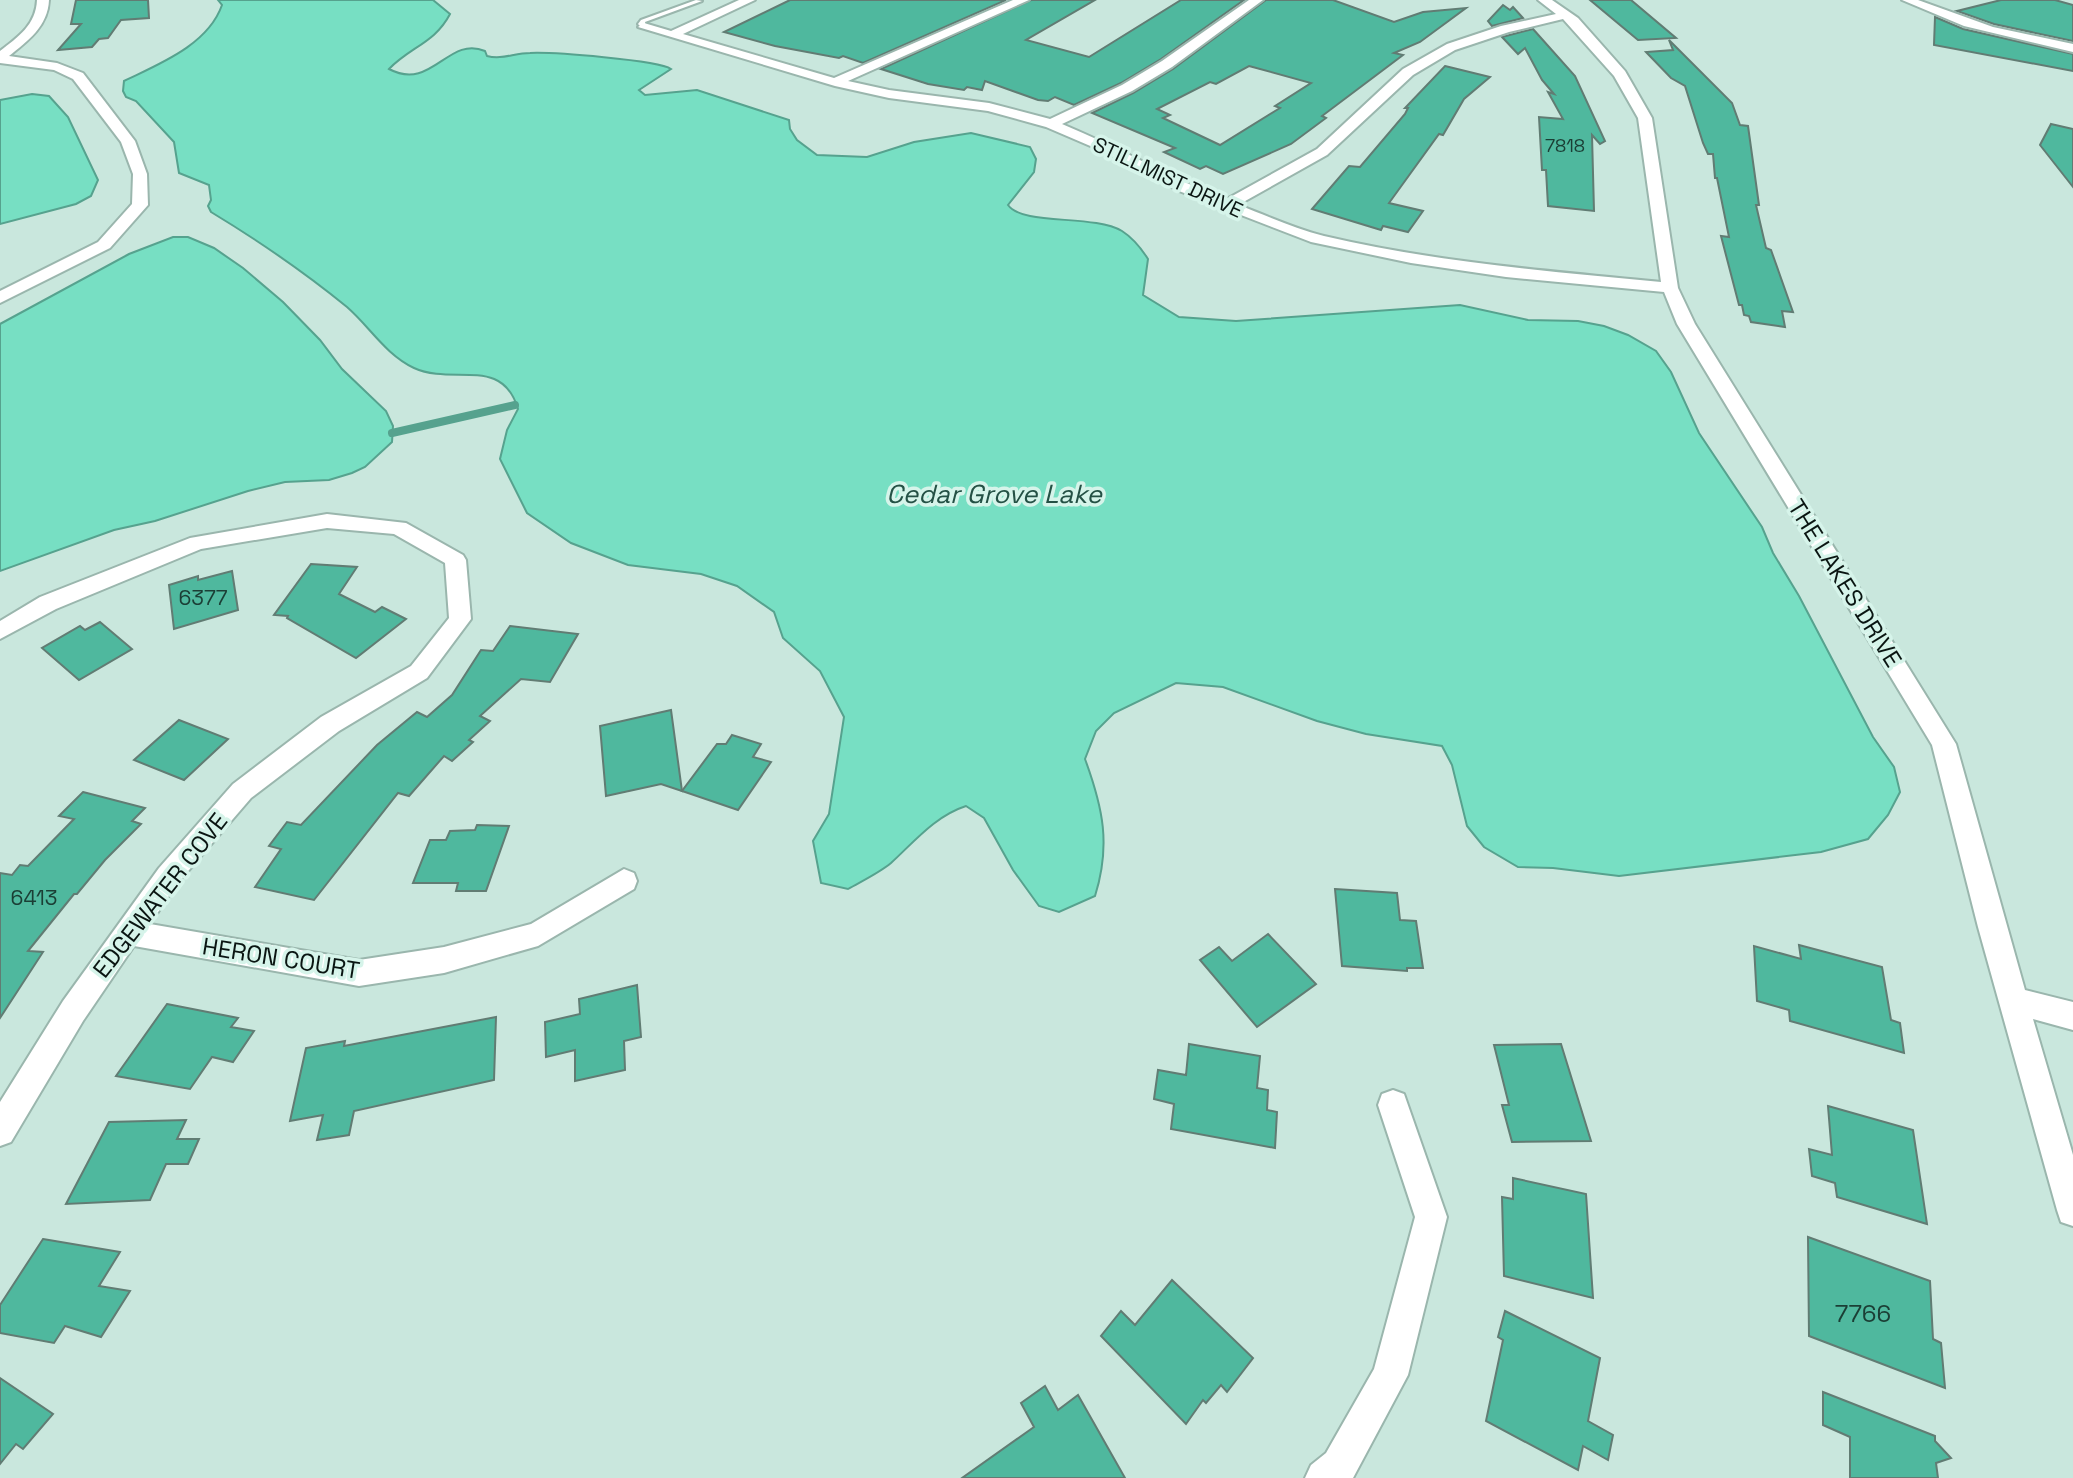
<svg xmlns="http://www.w3.org/2000/svg" width="2073" height="1478" viewBox="0 0 2073 1478" font-family="'Space Grotesk',sans-serif">
<style>
.water{fill:#77dfc3;stroke:#56a28e;stroke-width:2}
.lines{fill:none;stroke-linecap:round;stroke-linejoin:round}
.stream{stroke:#56a28e;stroke-width:8}
.building{fill:#4fb89e;stroke:#617c73;stroke-width:2;fill-rule:evenodd}
.service-casing{stroke:#9ab6ad;stroke-width:4}
.minor-casing{stroke:#9ab6ad;stroke-width:4}
.service{fill:#fff;fill-rule:evenodd}
.minor{fill:#fff;fill-rule:evenodd}
.labels{text-anchor:middle;dominant-baseline:central;stroke-width:7;stroke-linejoin:round;paint-order:stroke}
.far-number-label{font-size:18px;fill:#1b3e35}
.far-street-label{font-size:21px;fill:#0a1512;stroke:#d6f4ea}
.number-label{font-size:21px;fill:#1b3e35}
.street-label{font-size:24px;fill:#0a1512;stroke:#d6f4ea}
.near-number-label{font-size:24px;fill:#1b3e35}
.water-label{font-size:26px;font-style:italic;fill:#245145;stroke:#d6f4ea}
</style>
<rect width="100%" height="100%" fill="#c9e7dd"/>
<g class="water">
<path d="M218,0H433L450,14C435,43 410,47 389,69C432,92 448,35 485,51L487,56C502,60 514,53 530,53C552,52 658,60 671,69L639,90L645,95L697,90L789,120L790,129L797,140L817,155L867,157L914,142L971,133L1030,147L1036,159L1034,172L1008,205C1023,226 1093,214 1122,231C1133,238 1141,248 1148,259L1143,295L1179,317L1236,321L1460,305L1528,320L1578,321L1604,326L1628,335L1656,351L1671,372L1699,433L1762,527L1773,553L1799,596L1873,737L1894,767L1900,792L1888,815L1868,839L1821,852L1619,876L1553,868L1518,867L1484,847L1467,826L1452,765L1442,746L1366,734L1317,721L1223,687L1176,683L1114,713L1096,731L1085,759C1103,808 1111,845 1095,896L1059,912L1039,906L1013,870L984,818L966,806C935,816 914,842 891,863C879,873 862,881 848,889L821,883L813,841L829,814L844,717L820,671L783,638L774,612L737,586L701,574L628,565L571,543L527,513L500,459L507,430L518,409C502,355 453,386 414,368C385,354 370,327 347,307C304,272 259,241 211,212L208,206L211,200L209,185L179,173L174,142L136,101L126,97L123,91L124,81C159,64 208,45 222,5Z"/>
<path d="M32,94L49,96L68,117L98,180L91,196L76,204L0,224V100Z"/>
<path d="M173,237H188L214,248L243,268L283,302L320,340L342,369L386,411L393,426L392,442L365,467L352,473L329,480L285,482L248,491L155,521L114,530L0,571V324L129,254Z"/>
</g>
<g class="lines">
<path class="stream" d="M392,433L515,405"/>
</g>
<g class="building">
<path d="M76,0H148L149,18L121,20L108,38L99,39L92,47L58,50L81,24H71Z"/>
<path d="M790,0H1006L863,63L843,56L839,58L775,46L724,32Z"/>
<path d="M1031,0H1095L1026,40L1089,57L1181,0H1244L1161,59L1121,83L1074,105L1055,97L1048,101L1038,100L985,81L982,90L967,87L964,90L928,84L881,69Z"/>
<path d="M1266,0H1333L1394,22L1423,12L1466,8L1420,42L1394,53L1403,55L1322,116L1326,118L1291,144L1223,174L1206,166L1200,169L1164,152L1175,148L1092,113L1133,93L1173,69ZM1249,66L1311,83L1275,106L1280,108L1220,145L1163,118L1170,115L1157,109L1210,82L1216,84Z"/>
<path d="M1590,0H1631L1676,38L1638,40Z"/>
<path d="M2001,0H2055L2073,5V41L1994,24L1957,11Z"/>
<path d="M1503,5L1510,10L1513,7L1523,18L1492,26L1488,21Z"/>
<path d="M1935,17L1963,29L2073,54V71L1934,45Z"/>
<path d="M1533,29L1575,76L1605,141L1600,144L1592,135L1594,211L1548,206L1546,170H1542L1539,117L1563,119L1548,92L1554,94L1542,80L1525,48L1518,54L1502,37Z"/>
<path d="M1669,40L1732,103L1740,125L1748,126L1759,205H1756L1766,248L1771,250L1793,312L1782,311L1785,327L1751,322L1749,316L1744,315L1742,305H1739L1721,236L1729,237L1717,178H1715L1713,154H1708L1703,143L1685,86L1671,78L1646,52L1673,50Z"/>
<path d="M1445,66L1490,77L1464,99L1443,135L1439,134L1389,203L1423,211L1408,232L1383,226L1381,230L1312,209L1349,166L1360,167L1405,114L1408,108H1405Z"/>
<path d="M2051,124L2073,129V187L2040,145Z"/>
<path d="M311,564L357,567L339,594L375,612L382,607L406,619L356,658L287,618L288,616L274,615Z"/>
<path d="M232,571L238,610L174,629L169,585L198,576V580Z"/>
<path d="M100,622L132,649L79,680L42,648L80,626L85,630Z"/>
<path d="M510,626L578,634L550,682L521,679L480,716L490,721L469,740L473,742L452,761L444,756L409,796L398,793L314,900L255,887L281,849L269,846L287,822L301,825L377,745L417,712L427,717L452,695L481,650L493,651Z"/>
<path d="M671,710L682,791L661,784L606,796L600,726Z"/>
<path d="M179,720L228,739L184,780L134,760Z"/>
<path d="M732,735L761,744L753,757L771,762L738,810L682,791L717,744H726Z"/>
<path d="M83,792L145,808L132,821L141,824L105,860L77,894H74L28,951L43,952L0,1018V873L12,875L20,865L28,866L74,819L59,816Z"/>
<path d="M477,825L509,826L486,891H456L458,883H413L430,840H446L450,831L475,830Z"/>
<path d="M1335,889L1397,893L1400,920L1416,921L1423,968H1407V971L1342,966Z"/>
<path d="M1268,934L1316,984L1257,1027L1200,960L1219,947L1232,961Z"/>
<path d="M1799,945L1882,967L1891,1020L1900,1023L1904,1053L1790,1021L1789,1010L1757,1001L1754,946L1801,959Z"/>
<path d="M637,985L641,1037L624,1041L625,1070L575,1081V1050L546,1057L545,1022L580,1014L579,999Z"/>
<path d="M167,1004L238,1018L231,1027L254,1031L233,1062L212,1057L190,1089L116,1076Z"/>
<path d="M496,1017L494,1080L354,1111L349,1135L317,1140L323,1115L290,1121L306,1048L345,1041L344,1046Z"/>
<path d="M1189,1044L1260,1056L1257,1088L1268,1090L1267,1110L1277,1112L1275,1148L1171,1129L1174,1104L1154,1099L1158,1070L1186,1075Z"/>
<path d="M1561,1044L1591,1141L1512,1142L1502,1105H1509L1494,1045Z"/>
<path d="M1828,1106L1913,1130L1927,1224L1837,1197L1835,1183L1812,1176L1809,1149L1832,1155Z"/>
<path d="M186,1120L177,1139H199L188,1164H166L150,1200L66,1204L109,1122Z"/>
<path d="M1513,1178L1586,1194L1593,1298L1504,1276L1502,1197L1513,1199Z"/>
<path d="M1808,1237L1930,1281L1933,1339L1941,1343L1945,1388L1809,1336Z"/>
<path d="M43,1239L120,1252L99,1286L130,1291L101,1337L65,1326L54,1343L0,1333V1305Z"/>
<path d="M1172,1280L1253,1358L1227,1392L1221,1385L1206,1403L1203,1400L1186,1424L1101,1336L1121,1311L1135,1325Z"/>
<path d="M1505,1311L1600,1358L1588,1421L1613,1435L1608,1460L1583,1446L1578,1470L1486,1421L1503,1340L1498,1337Z"/>
<path d="M0,1378L53,1414L23,1449L16,1444L0,1464Z"/>
<path d="M1045,1386L1058,1410L1078,1395L1125,1478H962L1034,1427L1021,1403Z"/>
<path d="M1823,1392L1935,1436V1441L1951,1458L1936,1463L1938,1478H1850V1437L1823,1425Z"/>
</g>
<g class="lines">
<g class="service-casing">
<path id="service" d="M696,0L702,1L645,22L646,28H642L638,24L641,20Z"/>
</g>
<g class="minor-casing">
<g id="minor">
<path d="M37,0H49C48,26 28,41 9,56L57,63L83,73L135,141L147,174L148,205L110,248L0,303V291L98,242L132,204L133,174L121,142L73,79L54,70L0,63V51C18,37 36,25 37,0Z"/>
<path d="M739,0H755L683,34L834,78L1013,0H1029L848,81L889,90L989,103L1050,119L1122,85L1162,61L1249,0H1263L1172,67L1132,91L1062,124C1118,147 1170,177 1225,200L1317,149L1403,69L1447,44L1501,26L1556,14L1538,0H1552L1578,18L1625,71L1652,118L1678,288L1695,324L1956,744L2025,990L2073,1002V1030L2033,1019L2073,1155V1226L2061,1222L2057,1210L1978,927L1932,745L1677,324L1664,292L1506,277L1411,263L1311,242L1179,191L1109,154L1046,127L988,111L889,98L835,86L638,27L644,23L671,31ZM1563,19L1614,76L1638,118L1661,282C1548,271 1434,262 1324,236C1295,229 1266,215 1238,205L1327,155L1413,75L1455,50L1509,32Z"/>
<path d="M1902,0H1918L1993,27L2073,44V52L1964,26Z"/>
<path d="M327,514L406,523L463,555L466,560L471,619L427,678L339,731L251,798L177,884L150,924L359,960L444,947L531,924L624,869L634,873L637,881L634,889L538,946L444,973L359,986L134,946L83,1021L11,1142L0,1146V1102L63,1001L159,868L233,784L321,717L411,666L449,618L445,563L394,534L327,528L201,549L56,609L0,639V621L40,597L190,538Z"/>
<path d="M1393,1090L1404,1094L1447,1217L1408,1375L1353,1478H1305L1311,1465L1326,1453L1374,1369L1415,1217L1378,1105L1382,1094Z"/>
</g>
</g>
<use href="#service" class="service"/>
<use href="#minor" class="minor"/>
</g>
<g class="labels">
<g class="far-number-label">
<text x="1565" y="145">7818</text>
</g>
<g class="far-street-label">
<text transform="translate(1168 177) rotate(25)">STILLMIST DRIVE</text>
</g>
<g class="number-label">
<text x="203" y="597">6377</text>
<text x="34" y="897">6413</text>
</g>
<g class="street-label">
<text transform="translate(1845 583) rotate(58)">THE LAKES DRIVE</text>
<text transform="translate(160 895) rotate(-52)">EDGEWATER COVE</text>
<text transform="translate(281 958) rotate(9)">HERON COURT</text>
</g>
<g class="near-number-label">
<text x="1863" y="1313">7766</text>
</g>
<g class="water-label">
<text x="994" y="494">Cedar Grove Lake</text>
</g>
</g>
</svg>
